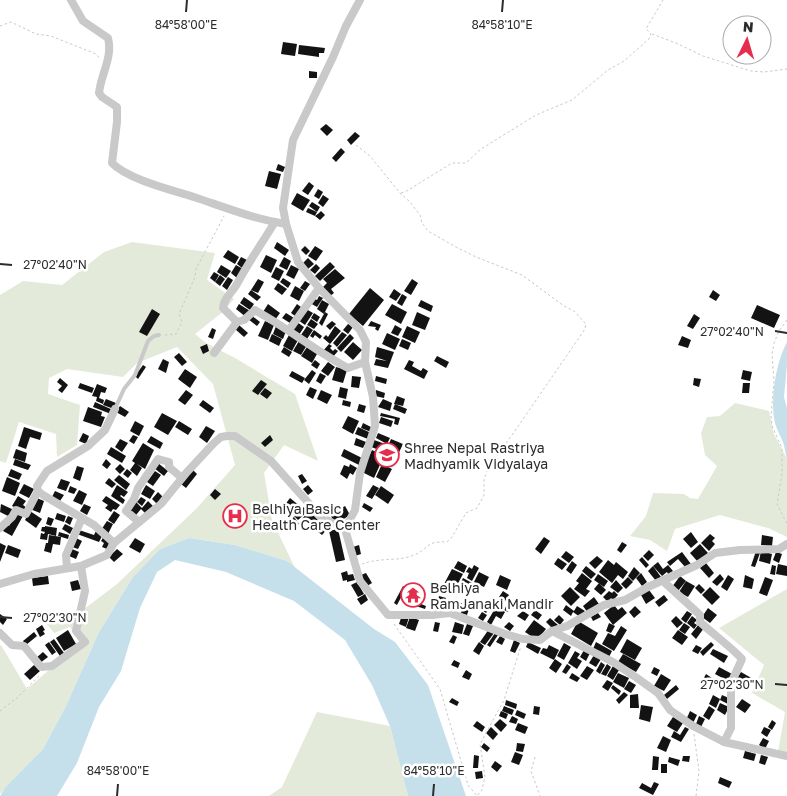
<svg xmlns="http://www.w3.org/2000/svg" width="787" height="796" viewBox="0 0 787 796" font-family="'Golos Text',sans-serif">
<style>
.green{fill:#e4ead9}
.water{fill:#c5e0eb}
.building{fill:#131313}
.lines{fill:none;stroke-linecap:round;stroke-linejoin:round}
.path{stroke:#c9c9c9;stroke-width:1;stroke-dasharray:2.5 2.5;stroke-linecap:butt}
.service{stroke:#c9c9c9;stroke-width:4}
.minor{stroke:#c9c9c9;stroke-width:8}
.ticks{fill:none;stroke:#2c2c2c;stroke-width:2}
.labels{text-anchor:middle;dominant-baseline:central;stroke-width:5;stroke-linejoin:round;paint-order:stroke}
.poi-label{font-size:14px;fill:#2c2c2c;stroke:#fff;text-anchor:start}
.ticks-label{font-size:12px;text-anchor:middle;fill:#2c2c2c;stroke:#fff;stroke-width:5;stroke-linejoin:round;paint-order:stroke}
</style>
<rect width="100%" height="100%" fill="#fff"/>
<g class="green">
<path d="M132,242L215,253L207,280L234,299L224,311L195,334L206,343L235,358L295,394L318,461L284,445L264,473L272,520L295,568L287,561L235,545L189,538L160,549L133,577L99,632L66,706L43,749L0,794V646L1,645L27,689L80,643L70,627L54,633L43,619L79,613L117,584L196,509L235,465L213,384L177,347L137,363L123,377L67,369L49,378L48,394L80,405L77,445L57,457L56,434L19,422L6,463L0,461V295L23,281L62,285L104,252Z"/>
<path d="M735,403L769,411L774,434L787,459V537L768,528L720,515L675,529L667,551L650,540L630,536L646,516L653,493L684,494L690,498L698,499L717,466L705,455L701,433L707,417L720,416Z"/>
<path d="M787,589V753L778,752L785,712L752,693L764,665L719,628Z"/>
<path d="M317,712L390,726L408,796H269L282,787Z"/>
</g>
<g class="water">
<path d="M787,342V365L784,397L787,408V459C785,453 785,446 782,440C779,433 775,426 774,418C771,394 776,363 787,342Z"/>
<path d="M189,538L235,545L287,561L374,629L395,642L428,685L466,796H408L390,726L372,685L345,640L294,601L226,572L175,560L157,572L140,608L121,671L99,707L77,763L57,796H0L5,788L43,749L66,706L99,632L133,577L160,549Z"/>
</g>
<g class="building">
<path d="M283,42L297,44L295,56L281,54Z"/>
<path d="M299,45L325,48L324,53H319V57L298,54Z"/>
<path d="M309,71L317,72V78H309Z"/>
<path d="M326,124L333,130L327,136L320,129Z"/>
<path d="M355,132L360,136L351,145L347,140Z"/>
<path d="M341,148L345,152L336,162L332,158Z"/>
<path d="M278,164L285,167L283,172L276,170Z"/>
<path d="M269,171L281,174L277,189L265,186Z"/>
<path d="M309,182L314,186L308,195L302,191Z"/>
<path d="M318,189L323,192L319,199L314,196Z"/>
<path d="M297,193L310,200L303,211L291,204Z"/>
<path d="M323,195L329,199L323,207L318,203Z"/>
<path d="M312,202L320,207L317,212L309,206Z"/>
<path d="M308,208L317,212L315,216L306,212Z"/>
<path d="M321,211L325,215L320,220L315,216L319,213L321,214L319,213Z"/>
<path d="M277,242L289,250L285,256L274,248Z"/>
<path d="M305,246L310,251L306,255L301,250Z"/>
<path d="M315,246L323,251L316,261L308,256Z"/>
<path d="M228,250L239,257L235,264L223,257Z"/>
<path d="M266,255L277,260L271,273L260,267Z"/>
<path d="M241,257L247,260L242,268L237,264Z"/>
<path d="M284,257L291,261L287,270L279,266Z"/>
<path d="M308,258L314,264L308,269L302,264Z"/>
<path d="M330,262L335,267L320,281L315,276Z"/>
<path d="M316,264L320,268L315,274L310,270Z"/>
<path d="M221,265L231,271L226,278L217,272Z"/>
<path d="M236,265L243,269L237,278L231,273Z"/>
<path d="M291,265L299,269L294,279L286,275Z"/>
<path d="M276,267L284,271L279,281L271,277Z"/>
<path d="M335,269L345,278L331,289L334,293L330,296L323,287L327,283L323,279Z"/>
<path d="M214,272L219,275L215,282L210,278Z"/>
<path d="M220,275L225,279L220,286L215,282Z"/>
<path d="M228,277L233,280L227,290L222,286Z"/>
<path d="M283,278L291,283L288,288L280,282Z"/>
<path d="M258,279L264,282L258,293L251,290Z"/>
<path d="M412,279L418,283L411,295L404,291Z"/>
<path d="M305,281L310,284L305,291L300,288Z"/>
<path d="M278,283L287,289L282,295L274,289Z"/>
<path d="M295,286L304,291L299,301L290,296Z"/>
<path d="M370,288L384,300L363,326L349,314Z"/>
<path d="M394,289L401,294L396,301L389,297Z"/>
<path d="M251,290L261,297L257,301L248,294Z"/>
<path d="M713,290L720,295L716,301L709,297Z"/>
<path d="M402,294L407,297L402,306L397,303Z"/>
<path d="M319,296L323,298L317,307L310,303L313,298L317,300Z"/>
<path d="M244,297L254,304L250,310L240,303Z"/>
<path d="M322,300L329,304L324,314L317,309Z"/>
<path d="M421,300L433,306L431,312L418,306Z"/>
<path d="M239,304L250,311L246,317L236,309Z"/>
<path d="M268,304L280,313L275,320L263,312Z"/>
<path d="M297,304L301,307L295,316L291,313Z"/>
<path d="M392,304L407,312L401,324L385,315Z"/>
<path d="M757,305L780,315L774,328L751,318Z"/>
<path d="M152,309L160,314L147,336L139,332Z"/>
<path d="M306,309L313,313L305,325L298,320Z"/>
<path d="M325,312L328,314L322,326L319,323Z"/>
<path d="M417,312L430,318L425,330L412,325Z"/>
<path d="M286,313L294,318L290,323L282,318Z"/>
<path d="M314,313L320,317L317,322L311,318Z"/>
<path d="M694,314L700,318L693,329L687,326Z"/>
<path d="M251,315L260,322L257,326L248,319Z"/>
<path d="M311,319L318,324L314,329L307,325Z"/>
<path d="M265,321L274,325L268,340L258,336Z"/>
<path d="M332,321L336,324L330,330L326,326Z"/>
<path d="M371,321L381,325L378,331L375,329L376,327L368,326Z"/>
<path d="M297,322L304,327L299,335L291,330Z"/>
<path d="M348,324L353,327L348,334L343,330Z"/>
<path d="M239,325L248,333L244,337L235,329Z"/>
<path d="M395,325L402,329L398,336L391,333Z"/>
<path d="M276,326L286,331L283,339L273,334Z"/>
<path d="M307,326L313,330L307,339L301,335Z"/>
<path d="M335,326L341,331L330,344L323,338L326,335L328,337Z"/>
<path d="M407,326L420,332L415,343L402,337Z"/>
<path d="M212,328L216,330L213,339L208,337Z"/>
<path d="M314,330L322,336L320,339L315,335L313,338L310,336Z"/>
<path d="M342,332L347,335L337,347L333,343Z"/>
<path d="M387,333L400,339L395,350L382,344Z"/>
<path d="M272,334L282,339L279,346L269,341Z"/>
<path d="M350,334L354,338L341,352L337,348Z"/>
<path d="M289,335L298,340L292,351L283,346Z"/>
<path d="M682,336L691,340L688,348L678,345Z"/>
<path d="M402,339L411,343L408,350L399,346Z"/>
<path d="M299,341L307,345L301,355L293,351Z"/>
<path d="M353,342L362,350L353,360L344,352Z"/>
<path d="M207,344L209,351L203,354L200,347Z"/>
<path d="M329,344L332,346L330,348L333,351L335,349L338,351L332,358L323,351Z"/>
<path d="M284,347L292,352L289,357L281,352Z"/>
<path d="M307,347L317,354L312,363L301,356Z"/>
<path d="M377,347L394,352L388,368L374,365L376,359L387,361L375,357Z"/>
<path d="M179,353L187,362L182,366L174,357Z"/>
<path d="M437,356L449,362L446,368L434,361Z"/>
<path d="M163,359L169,362L166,373L158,369Z"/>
<path d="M315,360L320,364L317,369L311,365Z"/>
<path d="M409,360L414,362L412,366L421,371L423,368L428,371L424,379L404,369Z"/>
<path d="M328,362L335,367L328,376L321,371Z"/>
<path d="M143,365L146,367L138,379L135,376Z"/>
<path d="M336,367L347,370L343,383L332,380Z"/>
<path d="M185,369L197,377L190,388L178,379Z"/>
<path d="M312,370L316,373L309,384L304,380Z"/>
<path d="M743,370L752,372L750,381L741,379Z"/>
<path d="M292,371L305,378L302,383L289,376Z"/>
<path d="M320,373L326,376L321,384L316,381Z"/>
<path d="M352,376L361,377L359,388L351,387Z"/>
<path d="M376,376L387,379L386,384L375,381Z"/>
<path d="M60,378L68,385L62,393L58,390L62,386L57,382Z"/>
<path d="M694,378L701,379L699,387L693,385Z"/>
<path d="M261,380L267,384L258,395L252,391Z"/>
<path d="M80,383L94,388L92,393L78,388Z"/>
<path d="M743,383H750L749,393H742Z"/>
<path d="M97,384L107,388L105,393L101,392L99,398L104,400L103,404L96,401L97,397L92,396Z"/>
<path d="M310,387L317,390L313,399L306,395Z"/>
<path d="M340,387L348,389L346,399L338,397Z"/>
<path d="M265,388L272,393L267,399L260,394Z"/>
<path d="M186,390L193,395L185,405L178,400Z"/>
<path d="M321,390L332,395L327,404L317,399Z"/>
<path d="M376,390L385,393L384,398L375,396Z"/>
<path d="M397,396L405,399L403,406L394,404Z"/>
<path d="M106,399L116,403L114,409L103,405Z"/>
<path d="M383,399L392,403L390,411L378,407Z"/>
<path d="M203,400L214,408L210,413L199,405Z"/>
<path d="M343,400L351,402L350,407L342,405Z"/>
<path d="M95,402L113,410L111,414L93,407Z"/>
<path d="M359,404L366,406L364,413L357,411Z"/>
<path d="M395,404L407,409L405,414L393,409Z"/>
<path d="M120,406L129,412L125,417L116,412Z"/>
<path d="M88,407L102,412L101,416L105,417L101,427L83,421Z"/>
<path d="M162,413L177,421L168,435L154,427Z"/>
<path d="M381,413L400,418L398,425L394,424L395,419L380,416Z"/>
<path d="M348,416L359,421L353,434L342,428Z"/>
<path d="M381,417L393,421L391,427L379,423Z"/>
<path d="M135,421L144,426L139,436L130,431Z"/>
<path d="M179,421L192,429L188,435L175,427Z"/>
<path d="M363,423L373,428L371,432L361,428Z"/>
<path d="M206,426L215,431L207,443L199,437Z"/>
<path d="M24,427L42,433L40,440L30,437L26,449L18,446Z"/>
<path d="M358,427L371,433L368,439L355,434Z"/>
<path d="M83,433L89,436L86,444L79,441Z"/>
<path d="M378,433L390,438L387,444L376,438Z"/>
<path d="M133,435L138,437L134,444L129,441Z"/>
<path d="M270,435L273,440L265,447L261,443Z"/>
<path d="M151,436L163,443L160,449L147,442Z"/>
<path d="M356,438L366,442L363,448L354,445Z"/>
<path d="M120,439L128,443L122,452L115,447Z"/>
<path d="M391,439L403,444L392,467L386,464L393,448L388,446Z"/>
<path d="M374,440L388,445L385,452L371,447Z"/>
<path d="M143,443L154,450L145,469L137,464L142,468L137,476L130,470L135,463L132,461Z"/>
<path d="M111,447L126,456L122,463L107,454Z"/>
<path d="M16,449L27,453L25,462L13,458Z"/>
<path d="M344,449L362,458L359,465L341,456Z"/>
<path d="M372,450L384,456L374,478L362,472Z"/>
<path d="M15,459L31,465L28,470L13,465Z"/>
<path d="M106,459L111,464L107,469L102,465Z"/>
<path d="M158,463L168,471L164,476L154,468Z"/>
<path d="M120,464L125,469L120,474L115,469Z"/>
<path d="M350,464L357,468L353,475L350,473L347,479L340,474L344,465L349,467Z"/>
<path d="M382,464L392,469L385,482L376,477Z"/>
<path d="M77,466L84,468L80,481L73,478Z"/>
<path d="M11,469L22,474L19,480L8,476Z"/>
<path d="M127,469L132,473L128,478L123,474Z"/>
<path d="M193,470L197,474L186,488L181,484Z"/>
<path d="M155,471L161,475L153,486L147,482Z"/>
<path d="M302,474L307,481L302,484L298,476Z"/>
<path d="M119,475L130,484L126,490L114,480Z"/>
<path d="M7,477L20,483L15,496L2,491Z"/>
<path d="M109,478L116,484L112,488L105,483Z"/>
<path d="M61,479L70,482L66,491L57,488Z"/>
<path d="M24,484L34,489L29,498L19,493Z"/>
<path d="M117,485L128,492L124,497L121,495L120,496L125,500L123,504L111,496Z"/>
<path d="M146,485L155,491L150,499L141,494Z"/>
<path d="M308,485L313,491L308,495L303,489Z"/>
<path d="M373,485L379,488L372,499L366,496Z"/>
<path d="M70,486L77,489L74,494L68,492Z"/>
<path d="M381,486L394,495L388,504L375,495Z"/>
<path d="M215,489L221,494L215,500L210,495Z"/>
<path d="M79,490L87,494L82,505L73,501Z"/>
<path d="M55,491L64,495L60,501L52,497Z"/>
<path d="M158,492L163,497L157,504L152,499Z"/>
<path d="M18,496L26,501L23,505L27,508L25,511L20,510L12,506Z"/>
<path d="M106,496L120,505L116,510L113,509L111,512L105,508L108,505L102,501Z"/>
<path d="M141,497L146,500L142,506L137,502Z"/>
<path d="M37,498L44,501L40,513L30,509Z"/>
<path d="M290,498L301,507L294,515L284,506Z"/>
<path d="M148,501L153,506L146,514L141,509L136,515L129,509L136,502L142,508Z"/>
<path d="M364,503L373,508L370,512L362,507Z"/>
<path d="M1,504L14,510L10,517L0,512Z"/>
<path d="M84,504L91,507L87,515L80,511Z"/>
<path d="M345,506L350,515L336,524L330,515Z"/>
<path d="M304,507L308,511L298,520L294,516Z"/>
<path d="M234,509L243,518L236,525L226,516Z"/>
<path d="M18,511L24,514L12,536L3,531L7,524L9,526Z"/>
<path d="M30,511L42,519L36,528L25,520Z"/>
<path d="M114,511L120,515L114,524L108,520Z"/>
<path d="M309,511L327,529L322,535L302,519Z"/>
<path d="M57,513L66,516L64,522L55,519Z"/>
<path d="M68,516L73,518L70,525L65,522Z"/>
<path d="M48,517L54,519L51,526L46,524Z"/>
<path d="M294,517L299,524L294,527L289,521Z"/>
<path d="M107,521L113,524L108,534L101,530Z"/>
<path d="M65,524L73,528L70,534L62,529Z"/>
<path d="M45,526L57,528L56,536L48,534L47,540L40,539L41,533L44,534L45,532L41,531L42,527H45Z"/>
<path d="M338,529L345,560L336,562L329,531Z"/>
<path d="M79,530L94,535L96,531L103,534L99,542L77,534Z"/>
<path d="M59,532L69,535L68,539L58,536Z"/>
<path d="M691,532L698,542L691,548L683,539Z"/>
<path d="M710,534L715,538L712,541L715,544L709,551L701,543Z"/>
<path d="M49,535L61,537L60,545L53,544L51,553L44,551L46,543H48Z"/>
<path d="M762,535L773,537L772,546L761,545Z"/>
<path d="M104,536L110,540L107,549L102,547L104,543L101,541Z"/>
<path d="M544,537L550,541L541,554L535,549Z"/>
<path d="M76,538L82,541L78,549L72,547Z"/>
<path d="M135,538L145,544L140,553L129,547Z"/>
<path d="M622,542L627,545L621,553L617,550Z"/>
<path d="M0,543L6,546L0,562Z"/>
<path d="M700,544L708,553L698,562L690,553Z"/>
<path d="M8,545L21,550L18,558L5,553Z"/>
<path d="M359,545L361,554L355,556L353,547Z"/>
<path d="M72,549L79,552L76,559L69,556Z"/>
<path d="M117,549L123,554L114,562L109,557Z"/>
<path d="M649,550L654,555L648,561L643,556Z"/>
<path d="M566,551L574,557L569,563L561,557Z"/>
<path d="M756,551L760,553L755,567L751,566Z"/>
<path d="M761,551L772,554L770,564L759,561Z"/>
<path d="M682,552L691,564L686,568L678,559L670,566L667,562Z"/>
<path d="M776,552L782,554L779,563L773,560Z"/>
<path d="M597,556L603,561L595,569L589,563Z"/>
<path d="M642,557L649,565L646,568L639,560Z"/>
<path d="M558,558L567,564L562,570L554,564Z"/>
<path d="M608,560L614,565L616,562L628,572L623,579L618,575L612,583L599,572Z"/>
<path d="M458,561L467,566L464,573L454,568Z"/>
<path d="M572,561L577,565L571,574L566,570Z"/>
<path d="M658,562L663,569L668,565L673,571L668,574L667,572L662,576L653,566Z"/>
<path d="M706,563L714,573L709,578L700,568Z"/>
<path d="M778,564L787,566V576L776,574Z"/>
<path d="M474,565L479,568L472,581L467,578L469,573L466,572L469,567L472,569Z"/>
<path d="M772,565L776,566L775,575L770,574Z"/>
<path d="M586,566L596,574L591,579L582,571Z"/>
<path d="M653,566L661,577L656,581L648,571Z"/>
<path d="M634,567L640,573L633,581L628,576Z"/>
<path d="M452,569L463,574L455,589L444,584Z"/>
<path d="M347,571L348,575L353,574L355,580L347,582V580L343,581L341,573Z"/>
<path d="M479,572L489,577L484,587L474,582Z"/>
<path d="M366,573L372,583L367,586L361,575Z"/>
<path d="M582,573L592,581L586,589L590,591L585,597L574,589L579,583L576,581Z"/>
<path d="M641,573L647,582L642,586L636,578Z"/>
<path d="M598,574L608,581L604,587L594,580Z"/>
<path d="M720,574L724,579L717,586L712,582Z"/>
<path d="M500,575L511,580L507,590L496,585Z"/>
<path d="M728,575L734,579L727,591L721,587Z"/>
<path d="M745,575L754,579L752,589L743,587Z"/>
<path d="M48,576L49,584L33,586L32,578Z"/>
<path d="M680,576L686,581L678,591L672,587Z"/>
<path d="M628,577L633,582L626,589L621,584Z"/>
<path d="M765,577L773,580L767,596L759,593Z"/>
<path d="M463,578L474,584L468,594L458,588Z"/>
<path d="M78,580L81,589L72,591L70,582Z"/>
<path d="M616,580L623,588L618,593L610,587Z"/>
<path d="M686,581L695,586L688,597L679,592Z"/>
<path d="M357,582L364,594L358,597L351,585Z"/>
<path d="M599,583L606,590L601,595L594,589Z"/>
<path d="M699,584L705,590L701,594L695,588Z"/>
<path d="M403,586L406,588L397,605L394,603Z"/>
<path d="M408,587L420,591L416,603L404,599Z"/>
<path d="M570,587L580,597L571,606L561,596Z"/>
<path d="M710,587L720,597L712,605L702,595Z"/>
<path d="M649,590L655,598L646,604L641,595Z"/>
<path d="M503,591L509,595L505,601L499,597Z"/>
<path d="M609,591L612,593L614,591L618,595L613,600L611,598L608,602L603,597Z"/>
<path d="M365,594L368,600L361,605L357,599Z"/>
<path d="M664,595L668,600L659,607L655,602Z"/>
<path d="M439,596L446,598L445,606L437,604Z"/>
<path d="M594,597L599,604L588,613L583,606Z"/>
<path d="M419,599L422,601L421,604L426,606L425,609L416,606Z"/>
<path d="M453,599L463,604L461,608L451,603Z"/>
<path d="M509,601L513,603L508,612L504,610Z"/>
<path d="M479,602L489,609L486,613L476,606Z"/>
<path d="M464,604L470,606L467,615L461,613Z"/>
<path d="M566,605L574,611L577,606L585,611L580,617L573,612L571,616L563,610Z"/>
<path d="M614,605L618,610L622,607L627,613L613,625L604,613Z"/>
<path d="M635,606L641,612L634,618L629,612Z"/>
<path d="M496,607L505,612L501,619L496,616L491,625L487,622Z"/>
<path d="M708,608L717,615L710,623L702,617Z"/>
<path d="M535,610L542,615L538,620L531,615Z"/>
<path d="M523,611L529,615L525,621L517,616Z"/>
<path d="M687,611L692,614L686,623L681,619Z"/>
<path d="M482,612L487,615L483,621L478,618Z"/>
<path d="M598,613L601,617L593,621L591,617Z"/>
<path d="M0,614L7,619L3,625L0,622Z"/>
<path d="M402,615L409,617L406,627L399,624Z"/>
<path d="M559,615L564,620L560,625L554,620Z"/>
<path d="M676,616L683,623L677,628L671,621Z"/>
<path d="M692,616L697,620L694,623L697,625L694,629L687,623Z"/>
<path d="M410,617L419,620L415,631L406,628Z"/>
<path d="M550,618L558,625L554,630L546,622Z"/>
<path d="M534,620L546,629L537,640L525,632Z"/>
<path d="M578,621L598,633L591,646L571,634Z"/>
<path d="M435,622L440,623L438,632L433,631Z"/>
<path d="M455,622L464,625L462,634L452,632Z"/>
<path d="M509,622L514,626L510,631L504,627Z"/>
<path d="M609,623L615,626L611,633L606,631Z"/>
<path d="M684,623L690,627L685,634L679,630Z"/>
<path d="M467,624L473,626L469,636L463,634Z"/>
<path d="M699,624L704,628L696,639L691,634Z"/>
<path d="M42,625L45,630L43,631L45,634L40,637L36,629Z"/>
<path d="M621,626L627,630L614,651L602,644L608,633L615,636Z"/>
<path d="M489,629L494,633L485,645L480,642Z"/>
<path d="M68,630L76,644L64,651L56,638Z"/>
<path d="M678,630L688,637L682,645L672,638Z"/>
<path d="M34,632L37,636L26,645L23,641Z"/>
<path d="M495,633L498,635L490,647L487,645Z"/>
<path d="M453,635L457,637L454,644L449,642Z"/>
<path d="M500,636L505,639L502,645L496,642Z"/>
<path d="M54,639L64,653L60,656L50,642Z"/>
<path d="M627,639L642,648L635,660L620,652Z"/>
<path d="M514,640L520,643L515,653L510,651Z"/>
<path d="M49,642L56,652L52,655L45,645Z"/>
<path d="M479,642L484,646L479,655L473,651Z"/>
<path d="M528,642L541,648L538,654L526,647Z"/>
<path d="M596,642L612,651L609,657L593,649Z"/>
<path d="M711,642L714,645L703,656L700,652Z"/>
<path d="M564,643L571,647L564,660L557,656Z"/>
<path d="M549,645L559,650L554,660L540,653L543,648L547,649Z"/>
<path d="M696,645L702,648L698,654L692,651Z"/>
<path d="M713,649L728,656L724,663L710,654Z"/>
<path d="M584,650L590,653L586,661L580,657Z"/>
<path d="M575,651L580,654L577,658L582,661L577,669L568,663Z"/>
<path d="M43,652L48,657L40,663L36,658Z"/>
<path d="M623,654L641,664L636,672L618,662Z"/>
<path d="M594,655L601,659L596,667L589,663Z"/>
<path d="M555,659L562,664L556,673L549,668Z"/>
<path d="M454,660L460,663L458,668L451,665Z"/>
<path d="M601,662L605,665L600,674L596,671Z"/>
<path d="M567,664L571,667L566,674L562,672Z"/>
<path d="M607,664L611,667L606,676L601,674Z"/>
<path d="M34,665L40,671L30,680L24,674Z"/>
<path d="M587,666L594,670L587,680L580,676Z"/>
<path d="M613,666L619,670L613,680L607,676Z"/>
<path d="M654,667L660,670L657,676L651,673Z"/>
<path d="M719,667L732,674L728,681L715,674Z"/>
<path d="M466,670L472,674L469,680L462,677Z"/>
<path d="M741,672L753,679L748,689L735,682Z"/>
<path d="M572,673L580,678L577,682L569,678Z"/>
<path d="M618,673L629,678L624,688L613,682Z"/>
<path d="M661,674L671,680L664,691L654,686Z"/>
<path d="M706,674L715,680L709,688L701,683Z"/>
<path d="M607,680L613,683L608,691L602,687Z"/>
<path d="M629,681L636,685L631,693L624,689Z"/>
<path d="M613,685L621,691L619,695L611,688Z"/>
<path d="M676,685L679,689L667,699L664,695Z"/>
<path d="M624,692L628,695L619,704L616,700Z"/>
<path d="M638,694L639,708H630V695Z"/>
<path d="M713,695L720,699L716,708L709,704Z"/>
<path d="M722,695L731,699L728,704L720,700Z"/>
<path d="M452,698L459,702L457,706L449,702Z"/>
<path d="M742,699L751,705L745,713L736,707Z"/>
<path d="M506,700L517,704L516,709L505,705Z"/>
<path d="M720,703L729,707L725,715L717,710Z"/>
<path d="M641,705L653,707L650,722L639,719Z"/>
<path d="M504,706L514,710L512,715L502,711Z"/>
<path d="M534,706L540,707L539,715L533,714Z"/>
<path d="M709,706L715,710L709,720L703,716Z"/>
<path d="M517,710L526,714L524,719L515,715Z"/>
<path d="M501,711L508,714L506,719L499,716Z"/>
<path d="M690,711L697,715L693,723L686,720Z"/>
<path d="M512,716L518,719L516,724L509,722Z"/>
<path d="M699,716L705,719L701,727L696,724Z"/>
<path d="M673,717L683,723L677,732L667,726Z"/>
<path d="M500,719L507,725L501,732L494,725Z"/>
<path d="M772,720L776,723L772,730L768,727Z"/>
<path d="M477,721L485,727L482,732L473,726Z"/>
<path d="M518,723L528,727L525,734L515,730Z"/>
<path d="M491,727L498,734L493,740L486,733Z"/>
<path d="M685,727L689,729L681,742L671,737L674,731L680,735Z"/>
<path d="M764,727L771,730L767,737L761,733Z"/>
<path d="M663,736L671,740L666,752L657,748Z"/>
<path d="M763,738L769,741L765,749L759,745Z"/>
<path d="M484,743L490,748L487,752L481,747Z"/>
<path d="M517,743L525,744L523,752L516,751Z"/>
<path d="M745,751L756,754L754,761L743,758Z"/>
<path d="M515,752L523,755L519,765L511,762Z"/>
<path d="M474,755L479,756L478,768H473Z"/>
<path d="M761,755L768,757L765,765L759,763Z"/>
<path d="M653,756L659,757L658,770H652Z"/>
<path d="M683,756H690L689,762L682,761Z"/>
<path d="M669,757L680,760L678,766L668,762Z"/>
<path d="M495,761L502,766L497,772L491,767Z"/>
<rect x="661" y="764" width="6" height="9"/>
<path d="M482,771L483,778L476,779L475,772Z"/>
<path d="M720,777L732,782L729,788L718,783Z"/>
<path d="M654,782L659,784L653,795L639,788L642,783L651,788Z"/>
</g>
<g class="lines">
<g class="path">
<path d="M0,26L11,22L36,34L51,36L96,54L100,59"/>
<path d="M652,34L676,43L703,56L751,71L764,72L787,69"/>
<path d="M356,145L370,156L400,193L410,202L420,215L422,223L428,231L454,246L476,257L522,275L564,306L574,311L586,324L585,329L519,425L488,469L484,479V495L477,508L466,513L452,537L447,542C424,541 431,548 414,555C398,562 381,557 362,564"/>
<path d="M401,193L405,192L452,163H466L481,149L536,115L572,100L608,70L624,61L649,39L651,34L646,29L663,0"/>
<path d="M787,320L779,331L774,343L772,354L774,381L771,416L772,426L782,448V474L777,504L787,524"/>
<path d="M165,335L176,334L182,322L179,314L195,277L196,269L224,216"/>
<path d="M394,624L440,689L468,785L477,796L482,790L485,777L480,744L504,700L521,646"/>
<path d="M0,711L18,697L40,675"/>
<path d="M694,734L699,771L696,796"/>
<path d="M535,757L531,771L540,796"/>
</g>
<path class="service" d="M115,409L124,389L135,375L148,341L154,336L159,335"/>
<g class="minor">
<path d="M71,0L83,21L108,38C113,57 101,74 99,93L102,97L117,107V122L112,163C127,179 172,190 194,197C224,207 254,219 286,224"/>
<path d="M360,0L346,26L333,57L293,140L283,208L286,224L298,262L319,288L360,330L366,342L365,362L373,397L375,426L360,473L355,510L345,529L360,581L388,615H432L450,613L505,634L523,639L540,640L552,631L567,626L604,605L625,600L648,587L697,565L715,553L740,550L779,549L787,544"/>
<path d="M275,222C262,243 248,263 237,284C232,293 224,297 223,308L237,322L244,320L255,310L258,312C289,329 317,352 348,368L365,362"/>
<path d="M289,330L319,288"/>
<path d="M214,353L237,322"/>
<path d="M139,522L126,511L134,499L138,488L158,459L169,462V467L182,478"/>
<path d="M0,528L12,517L16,510L26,514L38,491"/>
<path d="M114,543L94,525L43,495L38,491L37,486L47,471L88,446L105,430L115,409"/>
<path d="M67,568L66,555L82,518"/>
<path d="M663,581L700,615V622C714,635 729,645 742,659L731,683V728L724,742"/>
<path d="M0,584L34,574L81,566L107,555L114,543L161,504L187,472L214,443L221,437L227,436H235L271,461L321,517L345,529"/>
<path d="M552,631L613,662L637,678L658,693L670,710L693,726L724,742L787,756"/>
<path d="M0,633L12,645L24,646L41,667L52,666L85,642L76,631L85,591L81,566"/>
</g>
</g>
<path class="ticks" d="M186,12L187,0M502,12L503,0M0,264L12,265M775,331L787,333M0,617L12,618M775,684L787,685M117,796L118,784M433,796L434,784"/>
<defs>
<g id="school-ring" transform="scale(1.25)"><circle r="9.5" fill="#fff" stroke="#e52d4d" stroke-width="1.5"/><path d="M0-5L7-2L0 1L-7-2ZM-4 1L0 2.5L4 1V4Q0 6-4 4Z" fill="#e52d4d"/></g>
<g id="hospital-ring" transform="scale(1.25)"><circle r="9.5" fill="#fff" stroke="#e52d4d" stroke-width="1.5"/><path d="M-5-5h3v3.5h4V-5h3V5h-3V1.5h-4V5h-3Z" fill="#e52d4d"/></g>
<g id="temple-ring" transform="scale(1.25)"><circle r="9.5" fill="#fff" stroke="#e52d4d" stroke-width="1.5"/><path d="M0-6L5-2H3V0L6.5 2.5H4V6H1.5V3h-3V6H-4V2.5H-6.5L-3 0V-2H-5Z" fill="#e52d4d"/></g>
</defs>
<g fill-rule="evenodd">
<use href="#school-ring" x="387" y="455"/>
<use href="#hospital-ring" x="235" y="516"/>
<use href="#temple-ring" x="413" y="595"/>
</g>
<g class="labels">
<g class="poi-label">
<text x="404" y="447">Shree Nepal Rastriya<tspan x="404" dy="16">Madhyamik Vidyalaya</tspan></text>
<text x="252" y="508">Belhiya Basic<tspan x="252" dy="16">Health Care Center</tspan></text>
<text x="430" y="587">Belhiya<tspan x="430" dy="16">RamJanaki Mandir</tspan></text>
</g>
</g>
<g class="ticks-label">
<text x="186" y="29">84°58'00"E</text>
<text x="502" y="29">84°58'10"E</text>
<text x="55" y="269">27°02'40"N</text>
<text x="732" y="336">27°02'40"N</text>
<text x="55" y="622">27°02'30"N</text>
<text x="732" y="689">27°02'30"N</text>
<text x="118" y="775">84°58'00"E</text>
<text x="434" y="775">84°58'10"E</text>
</g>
<g transform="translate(747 40) rotate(5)"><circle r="24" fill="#ffffff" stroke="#ababab"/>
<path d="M0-4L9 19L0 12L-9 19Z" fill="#e52d4d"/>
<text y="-8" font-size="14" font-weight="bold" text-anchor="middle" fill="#2c2c2c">N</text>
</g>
</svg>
